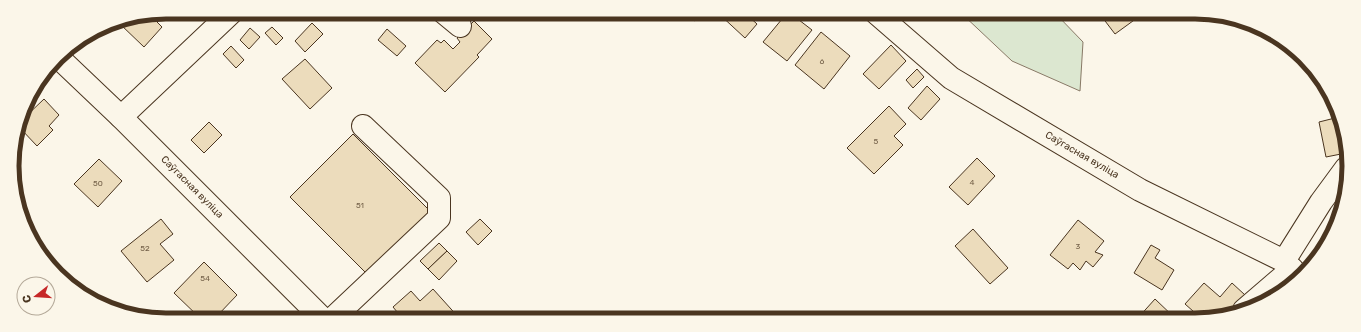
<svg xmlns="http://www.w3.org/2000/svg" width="1361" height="332" viewBox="0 0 1361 332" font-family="Rubik,sans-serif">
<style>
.green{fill:#dce7d0;stroke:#887966}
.building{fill:#ecdcbc;stroke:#4a3520}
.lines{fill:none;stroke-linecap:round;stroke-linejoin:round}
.minor-casing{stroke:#4a3520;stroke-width:24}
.minor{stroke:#fbf6e9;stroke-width:22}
.labels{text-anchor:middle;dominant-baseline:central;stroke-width:3;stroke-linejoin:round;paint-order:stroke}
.number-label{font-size:8px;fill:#725f47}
.street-label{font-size:10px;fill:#4a3520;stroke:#fbf6e9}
.rim{fill:none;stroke:#4a3520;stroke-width:5}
</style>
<rect width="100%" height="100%" fill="#fbf6e9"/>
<path class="green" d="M961,13H1055L1083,42L1080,91L1012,61Z"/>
<g class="building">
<path d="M685,13H703L695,21Z"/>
<path d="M718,13H745L757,24L745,38Z"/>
<path d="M787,13H790L812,30L787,61L763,42Z"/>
<path d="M1099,13H1133L1137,18L1115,34Z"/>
<path d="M150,15L162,27L144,47L120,24L122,21Z"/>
<path d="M474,21L492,39L477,55L479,57L445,92L415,63L437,40L441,43L444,40L453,49L460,42L457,38Z"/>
<path d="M312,23L323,34L305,52L295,41Z"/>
<path d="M272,27L283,38L276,45L265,33Z"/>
<path d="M250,28L260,37L249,49L240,40Z"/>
<path d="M387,29L406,46L397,56L378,40Z"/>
<path d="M821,32L850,56L824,89L795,65Z"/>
<path d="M891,45L906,61L879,89L863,74Z"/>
<path d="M231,46L244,60L236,68L223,54Z"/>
<path d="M305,59L332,88L310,109L282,79Z"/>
<path d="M917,69L924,77L913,88L906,80Z"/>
<path d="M927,86L940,99L921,120L908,108Z"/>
<path d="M44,99L59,115L49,126L53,130L37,146L20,128L22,120Z"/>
<path d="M889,106L906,124L894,136L903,145L874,174L847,148Z"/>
<path d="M1339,117L1344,133L1346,153L1326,157L1319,122Z"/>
<path d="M209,122L222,135L204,153L191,140Z"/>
<path d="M353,134L431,212L368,275L290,197Z"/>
<path d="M977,158L995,176L968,205L949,187Z"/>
<path d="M99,159L122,181L98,207L74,184Z"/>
<path d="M161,219L173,234L160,244L174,260L147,282L121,251Z"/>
<path d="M480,219L492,231L478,245L466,232Z"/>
<path d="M1078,220L1104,241L1095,252L1103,255L1093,267L1086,261L1080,270L1073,263L1068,269L1050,255Z"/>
<path d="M973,229L1008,268L990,284L955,246Z"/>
<path d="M439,243L447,251L428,269L420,261Z"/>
<path d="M1151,245L1160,250L1155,258L1174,270L1162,290L1134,273Z"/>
<path d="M447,251L457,261L439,280L428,269Z"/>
<path d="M204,262L237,295L217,316L213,312L207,319H201L174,293Z"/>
<path d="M1204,283L1220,297L1232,283L1245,295L1228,315L1215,319H1202L1185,304Z"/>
<path d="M433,289L460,319H403L393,307L411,291L420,301Z"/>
<path d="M1155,299L1176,319H1137Z"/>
</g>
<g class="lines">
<g class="minor-casing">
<g id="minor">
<path d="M443,12L460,26"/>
<path d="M876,13L951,78L1140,190L1284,261L1300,277"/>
<path d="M59,58L121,117L323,319"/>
<path d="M121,117L232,12"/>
<path d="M1284,261L1321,202L1346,168"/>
<path d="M1244,310L1292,269"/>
<path d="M332,319L439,218V198L363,126"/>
</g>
</g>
<use href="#minor" class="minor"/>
</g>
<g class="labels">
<g class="number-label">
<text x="822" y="61">6</text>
<text x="876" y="141">5</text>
<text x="972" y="182">4</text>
<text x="98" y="183">50</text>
<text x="360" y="205">51</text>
<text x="1078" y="246">3</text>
<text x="145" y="248">52</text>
<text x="205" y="278">54</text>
</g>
<g class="street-label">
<text transform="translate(1082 155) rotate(30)">Саўгасная вуліца</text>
<text transform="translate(192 187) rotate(45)">Саўгасная вуліца</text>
</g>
</g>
<path d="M0 0H1361V332H0ZM166 19H1195A147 147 0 0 1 1342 166V166A147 147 0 0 1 1195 313H166A147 147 0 0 1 19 166V166A147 147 0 0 1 166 19Z" fill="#fbf6e9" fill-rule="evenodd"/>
<path class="rim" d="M166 19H1195A147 147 0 0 1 1342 166V166A147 147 0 0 1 1195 313H166A147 147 0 0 1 19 166V166A147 147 0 0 1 166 19Z"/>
<g transform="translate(36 296) rotate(253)"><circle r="19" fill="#fbf6e9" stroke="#b4a999"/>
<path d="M0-3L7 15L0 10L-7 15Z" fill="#c62828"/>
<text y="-6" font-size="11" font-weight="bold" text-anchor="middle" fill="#4a3520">С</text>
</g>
</svg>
